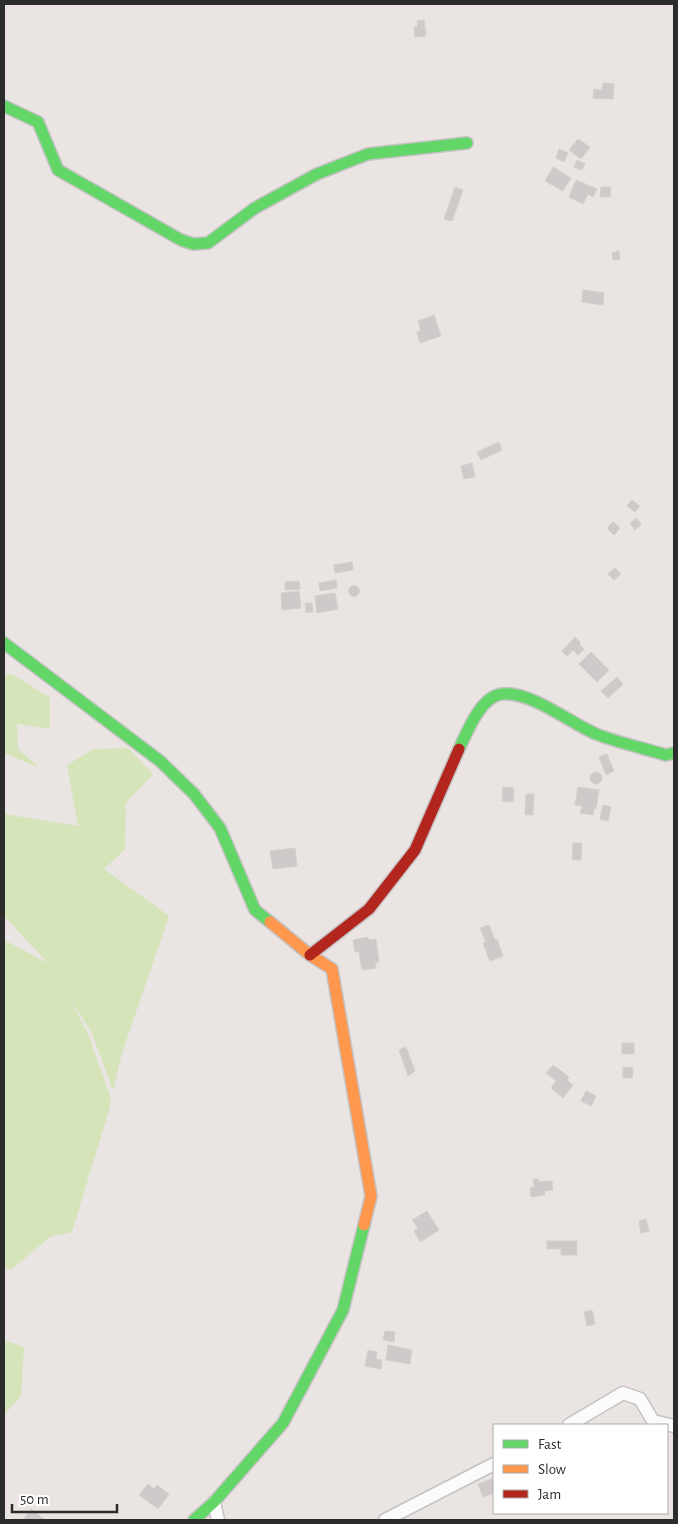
<svg xmlns="http://www.w3.org/2000/svg" width="678" height="1524" viewBox="0 0 678 1524" font-family="'Alegreya Sans',sans-serif">
<style>
.green{fill:#d6e4ba}
.building{fill:#cfcac9;stroke:#d5d0ce}
.lines{fill:none;stroke-linecap:round;stroke-linejoin:round}
.street-casing{stroke:#c4c2c3;stroke-width:15}
.fast-casing{stroke:#c4c2c3;stroke-width:14}
.slow-casing{stroke:#c4c2c3;stroke-width:14}
.jam-casing{stroke:#c4c2c3;stroke-width:14}
.street{stroke:#fcfbfb;stroke-width:12}
.fast{stroke:#63d668;stroke-width:11}
.slow{stroke:#ff974d;stroke-width:11}
.jam{stroke:#b3261e;stroke-width:11}
</style>
<rect width="100%" height="100%" fill="#eae4e2"/>
<g class="green">
<path d="M12,674L50,698V729L17,724L18,749L40,768L4,753V675Z"/>
<path d="M128,748L153,774L126,803L125,849L104,869L169,916L122,1053L113,1091L92,1033L70,999L89,1036L111,1098L110,1107L72,1232L50,1237L12,1269L4,1268V940L48,963L4,916V814L78,826L67,765L94,749Z"/>
<path d="M7,1341L24,1347L21,1396L4,1415V1349Z"/>
</g>
<g class="building">
<path d="M424,20L426,36L415,37L414,27H418L417,21Z"/>
<path d="M603,83L614,84L613,99L593,98L594,89L602,90Z"/>
<path d="M578,139L590,147L581,159L569,150Z"/>
<path d="M559,149L568,153L564,162L556,158Z"/>
<path d="M577,160L585,164L582,170L574,167Z"/>
<path d="M553,167L571,178L563,191L545,181Z"/>
<path d="M576,180L597,189L593,197L588,194L583,204L569,197Z"/>
<path d="M455,187L463,190L452,221L444,219Z"/>
<path d="M601,187H611L610,197H600Z"/>
<path d="M619,251L620,259L613,260L612,253Z"/>
<path d="M583,290L604,293L603,305L582,302Z"/>
<path d="M434,315L441,336L420,343L417,332L421,331L418,321Z"/>
<path d="M499,442L502,450L481,460L477,452Z"/>
<path d="M472,463L475,477L464,479L461,466Z"/>
<path d="M632,500L640,506L635,512L627,506Z"/>
<path d="M637,518L641,525L635,530L630,523Z"/>
<path d="M613,522L620,528L614,535L607,528Z"/>
<path d="M352,562L353,570L335,573L334,565Z"/>
<path d="M615,568L621,574L614,580L608,574Z"/>
<path d="M336,580L337,588L320,591L319,583Z"/>
<path d="M299,581L300,589L285,590V582Z"/>
<circle cx="354" cy="591" r="5.5"/>
<path d="M299,591L301,608L282,610L281,593Z"/>
<path d="M335,593L338,609L317,613L315,596Z"/>
<path d="M305,603H312L313,612L306,613Z"/>
<path d="M575,637L581,643L579,644L584,649L578,655L573,650L567,656L562,651Z"/>
<path d="M591,652L609,670L597,682L579,664Z"/>
<path d="M617,677L623,684L608,698L601,691Z"/>
<path d="M607,754L614,771L606,775L599,757Z"/>
<circle cx="596" cy="778" r="6"/>
<path d="M503,787L514,788L513,802L502,801Z"/>
<path d="M578,787L599,790L596,809H594L593,815L580,813L582,806L575,805Z"/>
<path d="M526,794H534L533,815H525Z"/>
<path d="M603,805L611,807L608,821L600,819Z"/>
<path d="M573,843H582L581,860H572Z"/>
<path d="M295,848L297,866L273,869L270,851Z"/>
<path d="M489,925L495,940L497,939L503,956L490,961L483,943L486,942L480,928Z"/>
<path d="M368,937L369,940L376,939L379,962L375,963L376,968L362,970L359,952H355L353,940Z"/>
<rect x="622" y="1043" width="12" height="11"/>
<path d="M406,1047L415,1071L408,1076L399,1050Z"/>
<path d="M553,1065L569,1077L567,1080L573,1085L563,1098L551,1088L556,1081L546,1073Z"/>
<path d="M623,1067L633,1068L632,1078H623Z"/>
<path d="M586,1091L596,1096L591,1106L581,1101Z"/>
<path d="M533,1179H539V1182L552,1181L553,1190L544,1191L545,1195L531,1197L530,1188L534,1187Z"/>
<path d="M427,1211L439,1230L420,1242L414,1231L418,1228L412,1220Z"/>
<path d="M646,1219L649,1231L641,1233L639,1221Z"/>
<path d="M547,1241H577V1255H561V1249H547Z"/>
<path d="M592,1310L595,1324L587,1326L584,1312Z"/>
<path d="M385,1331L395,1332L394,1342L383,1340Z"/>
<path d="M388,1345L412,1350L410,1364L386,1360Z"/>
<path d="M368,1350L377,1352L376,1359L382,1360L381,1369L365,1366Z"/>
<path d="M494,1478V1493L483,1497L478,1484Z"/>
<path d="M148,1484L154,1489L157,1485L169,1494L158,1509L139,1495Z"/>
<path d="M31,1509L45,1520H23Z"/>
</g>
<g class="lines">
<g class="street-casing">
<g id="street">
<path d="M569,1425L623,1393L640,1399L653,1421L674,1426"/>
<path d="M214,1502L218,1520"/>
<path d="M385,1520L494,1464"/>
</g>
</g>
<g class="fast-casing">
<g id="fast">
<path d="M4,106L38,122L58,170L181,240L193,244L208,243L255,208L317,174L368,154L467,143"/>
<path d="M4,643L160,761L194,794L220,828L255,910L270,922"/>
<path d="M459,749C467,732 481,696 502,694C531,691 570,723 596,734C619,743 643,748 666,755L674,753"/>
<path d="M194,1520L214,1502L283,1423L343,1310L364,1225"/>
</g>
</g>
<g class="slow-casing">
<path id="slow" d="M270,922L310,955L332,969L371,1196L364,1225"/>
</g>
<g class="jam-casing">
<path id="jam" d="M310,955L369,909L415,850L459,749"/>
</g>
<use href="#street" class="street"/>
<use href="#fast" class="fast"/>
<use href="#slow" class="slow"/>
<use href="#jam" class="jam"/>
</g>
<rect width="678" height="1524" fill="none" stroke="#2c2c2c" stroke-width="10"/>
<rect x="493" y="1424" width="175" height="90" fill="#ffffff" stroke="#ababab"/>
<rect x="503" y="1440" width="25" height="8" fill="#63d668" stroke="#ababab"/>
<text x="538" y="1449" font-size="15" fill="#2c2c2c">Fast</text>
<rect x="503" y="1465" width="25" height="8" fill="#ff974d" stroke="#ababab"/>
<text x="538" y="1474" font-size="15" fill="#2c2c2c">Slow</text>
<rect x="503" y="1490" width="25" height="8" fill="#b3261e" stroke="#ababab"/>
<text x="538" y="1499" font-size="15" fill="#2c2c2c">Jam</text>
<path d="M12 1504v8h105v-8" fill="none" stroke="#2c2c2c" stroke-width="2.5"/>
<text x="20" y="1504" font-size="15" fill="#2c2c2c" stroke="#ffffff" stroke-width="4" paint-order="stroke">50 m</text>
</svg>
